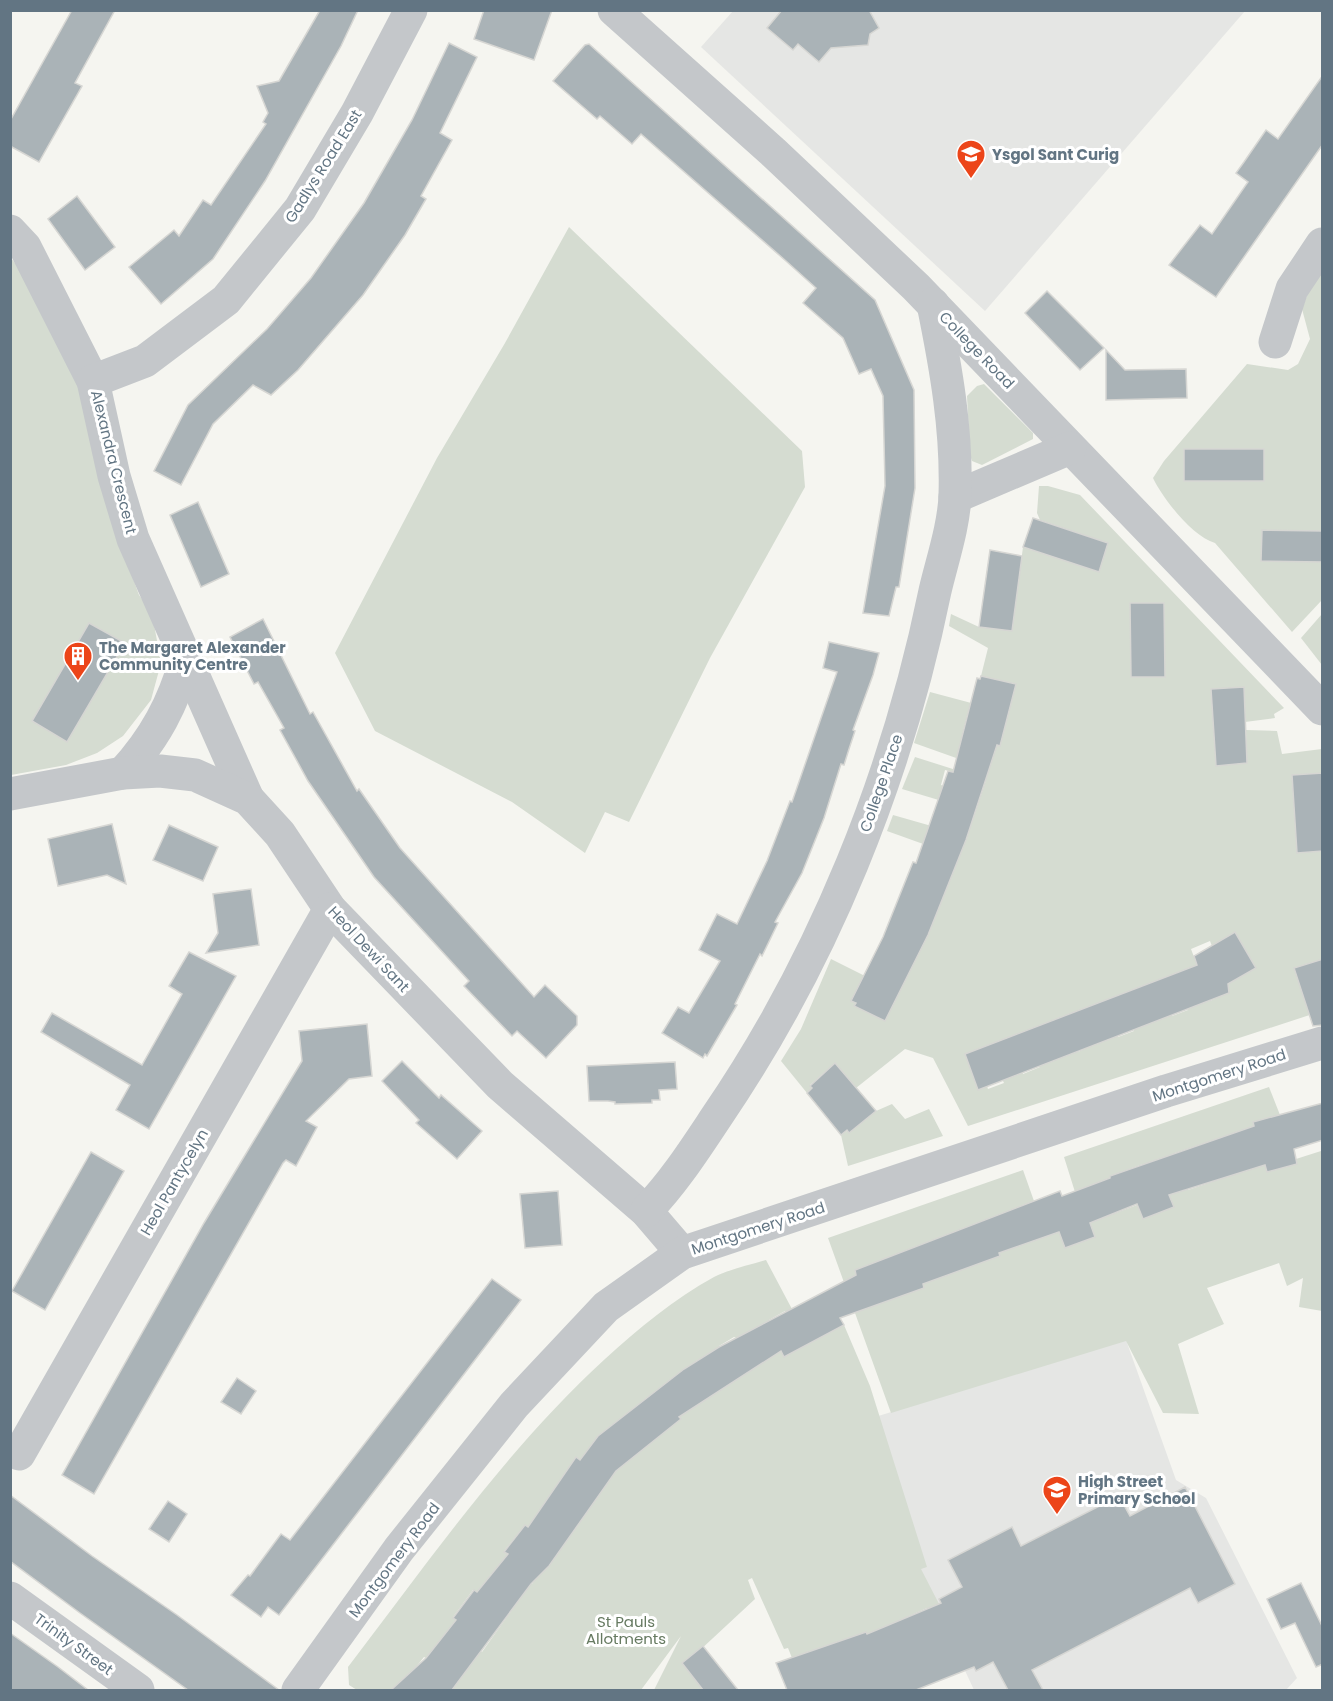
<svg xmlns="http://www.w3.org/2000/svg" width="1333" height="1701" viewBox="0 0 1333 1701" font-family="Poppins,sans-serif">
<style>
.built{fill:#e5e6e4}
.green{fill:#d5dcd1;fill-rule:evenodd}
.building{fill:#aab3b7;stroke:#d6d6d3;stroke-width:1.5}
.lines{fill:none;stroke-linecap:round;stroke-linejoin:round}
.street{stroke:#c4c7ca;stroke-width:33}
.labels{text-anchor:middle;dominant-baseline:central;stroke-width:6;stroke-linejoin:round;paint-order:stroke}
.poi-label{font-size:15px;font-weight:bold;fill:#627583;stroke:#fff;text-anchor:start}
.street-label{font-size:15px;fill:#627583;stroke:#fff}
.park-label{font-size:15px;fill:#667a61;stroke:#fff}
</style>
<rect width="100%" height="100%" fill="#f5f5f0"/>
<g class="built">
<path d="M733,11H1245L985,311L701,47Z"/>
<path d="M1126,1340L1176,1480L1206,1498L1297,1678L1286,1690H974L902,1535L875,1417Z"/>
</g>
<g class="green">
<path d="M569,227L802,451L805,487L710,658L629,822L605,812L585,853L512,802L375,731L335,653L437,458L505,343Z"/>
<path d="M1322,255V531L1262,530V561L1322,562V600L1292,632L1215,543C1193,537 1163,499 1153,478L1164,461L1247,364L1288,370L1298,364L1310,339L1302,309ZM1184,449H1264V481H1184Z"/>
<path d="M10,257L38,291L65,347L85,409L108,509L139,595L152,613L161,663L151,700L123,736L97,753L66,765L11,775Z"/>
<path d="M984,384L1033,433V439L982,465L972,461L970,455L967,396L977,386Z"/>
<path d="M1039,486H1048L1080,495L1284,708L1274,714L1275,718L1245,722L1211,689L1216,766L1247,763L1246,730L1277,731L1282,754L1322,749V773L1293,775L1322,851V959L1294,969L1304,998L1322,992V1011L968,1126L933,1058L905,1049L856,1088L835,1063L810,1085L812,1088L807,1093L781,1061L801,1029L831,959L867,977L851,1001L856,1003L855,1006L885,1021L929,933L941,902L926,845L887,831L893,815L935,827L934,830L966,840L986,780L945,770L941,785L948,787L942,801L902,789L915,757L956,770L959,759L914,743L930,692L975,704L967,716L963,732L968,733L967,738L1000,746L1016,684L981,676L988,648L949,626L951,614L979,627L1012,631L1023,547L1099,572L1108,543L1040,520L1037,513ZM1130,603H1164L1165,677H1131ZM1235,932L1234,980L1213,945ZM1210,941L1229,989L1227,990L1228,993L1210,1001L1208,997L1187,1006L1188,1010L1172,1016L1171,1013L1197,965L1191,949ZM1124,993L1136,1025L1133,1026L1134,1031L1118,1037L1116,1034L1078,1052L1060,1018ZM1028,1030L1040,1067L1023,1074L1022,1070L1002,1079L1004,1083L988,1089L987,1086L978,1089L965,1054Z"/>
<path d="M1322,614V665L1301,638Z"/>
<path d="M1269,1087L1280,1115L1253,1122L1267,1172L1297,1164L1296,1159L1321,1151L1322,1140V1311L1299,1307L1303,1278L1287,1286L1279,1263L1207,1288L1224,1324L1178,1344L1199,1414L1163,1413L1126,1341L891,1413L828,1238L1023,1170L1034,1201L1023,1205L1020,1245L1059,1232L1065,1248L1095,1236L1075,1192L1064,1157ZM1231,1134L1244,1171L1188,1190L1175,1153ZM1143,1164L1146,1170L1159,1165L1173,1207L1143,1219L1137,1205L1105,1217L1110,1176ZM987,1220L1000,1256L945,1276ZM911,1250L924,1288L869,1307L855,1270Z"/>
<path d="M892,1104L905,1119L929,1109L943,1136L848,1166L841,1135L876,1111Z"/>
<path d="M766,1260L793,1311L787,1314L785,1311L769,1320L770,1323L767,1324L784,1357L844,1325L870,1386L927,1567L921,1569L952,1629L939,1635L927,1608L898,1621L908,1644L877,1657L866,1632L835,1643L846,1669L815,1681L805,1653L792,1658L788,1648L784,1649L752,1578L748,1580L755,1599L684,1665L703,1690H654L681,1636L641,1690H452L463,1674L432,1653L428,1659L424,1657L401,1686L404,1690H357L349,1685L348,1667C429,1561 506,1450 605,1359C639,1328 674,1299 714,1277C730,1269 750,1265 766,1260ZM734,1337L739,1339L757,1366L703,1401L685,1374L688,1372L686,1368L699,1359L702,1362L721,1349L719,1346ZM655,1392H660L681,1419L632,1458L608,1429L643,1405L641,1403ZM584,1455L612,1477L573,1532L542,1509L576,1458L580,1460ZM533,1521L562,1543L532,1584L503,1561L508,1554L504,1551L525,1525L528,1527ZM491,1574L522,1596L482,1652L450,1627L456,1620L453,1617L473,1590L478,1593Z"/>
</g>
<g class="building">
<path d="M72,10H115L75,83L82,86L39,162L10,146V121Z"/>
<path d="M320,10H358L341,46L265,181L213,259L161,304L129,267L174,230L179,236L203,200L211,205L266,124L263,122L268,113L257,86L279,81Z"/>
<path d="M484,10H552L534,60L474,39Z"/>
<path d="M782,10H869L879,28L870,34L868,45L831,48L819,62L798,44L793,50L767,28Z"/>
<path d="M449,43L477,57L440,133L452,140L421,196L426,199L405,235L363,295L298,370L271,395L253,385L213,424L181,485L154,471L188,405L267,329L311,278L364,203L412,120Z"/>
<path d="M589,44L875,300L914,390L915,488L899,587H896L889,616L863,613L885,486L883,396L871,369L859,374L843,338L803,303L816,288L786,261L641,134L632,144L600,116L597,119L553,81L585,45Z"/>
<path d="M1323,75V144L1216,297L1169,265L1200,225L1212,234L1248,182L1236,173L1244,162L1266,130L1278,139Z"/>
<path d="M77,196L115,247L85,270L48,219Z"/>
<path d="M1047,291L1104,348L1080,370L1025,313Z"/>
<path d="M1106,350L1125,370L1186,369L1187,398L1106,400Z"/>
<rect x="1184" y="449" width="80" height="32"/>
<path d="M198,502L229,574L201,587L170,515Z"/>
<path d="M1033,518L1108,543L1099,572L1023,547Z"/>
<path d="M1262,530L1323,531V562L1261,561Z"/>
<path d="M990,550L1022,556L1012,631L979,627Z"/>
<path d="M1130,603H1164L1165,677H1131Z"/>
<path d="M263,619L310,714L313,712L357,791L359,789L400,848L534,997L545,985L577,1016V1025L546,1058L517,1031L512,1036L464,986L469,981L374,877L308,781L280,730L284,728L258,682L254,684L230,637Z"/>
<path d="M89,623L125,643L67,742L32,721Z"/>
<path d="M829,642L879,653L873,675L853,730L855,731L849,749L844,765L841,764L824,818L802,873L775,922L778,923L762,956L760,954L735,1004L737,1005L707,1056L705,1054L703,1058L662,1033L678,1007L689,1013L720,961L699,950L717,914L737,924L767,861L790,801L792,802L837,672L823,668Z"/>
<path d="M981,676L1016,684L1000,746L997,745L966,840L928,935L885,1021L854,1006L856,1003L851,1001L883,937L913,862L916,863L948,771L953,772L977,678L980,679Z"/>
<path d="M1244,687L1247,763L1216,766L1211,689Z"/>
<path d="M1323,773V851L1297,853L1292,775Z"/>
<path d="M112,824L126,884L107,875L58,886L48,839Z"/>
<path d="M169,825L218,847L203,881L153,860Z"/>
<path d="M251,889L259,945L206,953L218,933L213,894Z"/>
<path d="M1235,932L1256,968L1228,984L1229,993L978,1090L965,1054L1197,965L1194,956Z"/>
<path d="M189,952L236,976L149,1129L116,1110L130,1085L41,1032L52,1013L142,1065L182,994L169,986Z"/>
<path d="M1323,959V1025L1313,1026L1294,968Z"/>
<path d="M367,1024L372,1076L349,1079L306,1121L317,1127L296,1166L286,1160L283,1163L94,1494L62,1475L204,1223L302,1061L299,1031Z"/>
<path d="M402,1061L439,1098L441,1095L482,1131L457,1159L416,1123L419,1120L382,1081Z"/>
<path d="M675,1062L677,1089L659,1090L660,1100H652V1103L615,1104V1102L608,1101H589L587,1066Z"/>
<path d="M835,1063L876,1111L849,1133L847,1130L841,1135L807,1093L812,1088L810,1086Z"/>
<path d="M1323,1103V1140L1294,1149L1297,1164L1267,1172L1265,1165L1169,1195L1174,1207L1143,1219L1137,1204L1090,1223L1095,1237L1065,1248L1059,1232L999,1253L1000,1256L923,1284L924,1288L840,1318L844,1325L784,1357L781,1351L679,1417L681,1419L616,1471L549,1566L531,1584L452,1690H391L426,1658L456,1620L453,1618L474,1590L477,1592L508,1554L504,1552L525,1525L528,1527L576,1457L580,1460L598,1436L684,1369L719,1347L856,1275L855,1270L1060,1191L1062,1196L1110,1178V1176L1254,1126L1253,1122Z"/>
<path d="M91,1152L124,1171L45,1310L12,1291Z"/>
<path d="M558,1191L562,1245L525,1248L520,1194Z"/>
<path d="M492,1279L521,1300L279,1615L268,1607L261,1617L231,1595L248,1575L250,1576L281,1534L290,1540Z"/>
<path d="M237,1378L256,1391L241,1414L221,1402Z"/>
<path d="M1185,1487L1235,1584L1198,1603L1190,1588L1032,1670L1043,1690H1008L993,1662L976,1671L974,1667L916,1690H787L776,1663L866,1632L867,1634L941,1603L939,1599L962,1587L948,1560L1012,1527L1021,1546L1119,1496L1130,1516Z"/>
<path d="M10,1495L92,1556L177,1615L279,1690H188L80,1613L10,1561Z"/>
<path d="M168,1501L187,1514L169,1542L149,1529Z"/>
<path d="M1301,1583L1323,1628V1664L1316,1667L1295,1623L1281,1629L1267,1599Z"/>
<path d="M10,1633L58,1667L88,1690H10Z"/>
<path d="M703,1646L738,1690H703L682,1663Z"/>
</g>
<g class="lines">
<g class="street">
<path d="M614,10L773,152L916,287L1322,709"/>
<path d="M10,231L25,247L93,381L114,476L133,539L248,799"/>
<path d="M1275,342L1292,289L1322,244"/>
<path d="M93,381L145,361L226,300L300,209L357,113L411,10"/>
<path d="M955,497L1070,448"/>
<path d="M123,773C155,738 173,704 186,659"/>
<path d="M10,794L123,773L160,771L195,775L248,799L280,834L330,909L500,1085L646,1211L682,1253"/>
<path d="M646,1211C674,1182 695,1149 717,1116C824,959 897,777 935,591C942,561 954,526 955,495C957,430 946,368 933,304"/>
<path d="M19,1454L330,909"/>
<path d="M10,1598L138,1690"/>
<path d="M298,1690L399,1549L514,1405L606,1307L682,1253L1166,1091L1322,1043"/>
</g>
</g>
<defs>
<g id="school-pin" transform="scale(1.5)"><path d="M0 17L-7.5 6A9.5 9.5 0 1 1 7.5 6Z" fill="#ec4519" stroke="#fff"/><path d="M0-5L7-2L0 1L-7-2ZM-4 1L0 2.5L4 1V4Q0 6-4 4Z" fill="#fff"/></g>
<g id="building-pin" transform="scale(1.5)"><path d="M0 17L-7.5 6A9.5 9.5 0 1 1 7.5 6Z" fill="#ec4519" stroke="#fff"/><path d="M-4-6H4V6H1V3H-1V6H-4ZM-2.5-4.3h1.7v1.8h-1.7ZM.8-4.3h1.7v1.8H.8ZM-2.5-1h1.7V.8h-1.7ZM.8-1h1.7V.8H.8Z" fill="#fff"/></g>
</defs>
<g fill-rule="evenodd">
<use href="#school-pin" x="971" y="154"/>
<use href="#building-pin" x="78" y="656"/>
<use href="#school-pin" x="1057" y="1490"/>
</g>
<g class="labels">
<g class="poi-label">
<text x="992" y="154">Ysgol Sant Curig</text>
<text x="99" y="647">The Margaret Alexander<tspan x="99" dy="17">Community Centre</tspan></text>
<text x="1078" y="1481">High Street<tspan x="1078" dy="17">Primary School</tspan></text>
</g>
<g class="street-label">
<text transform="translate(323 166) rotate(-58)">Gadlys Road East</text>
<text transform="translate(977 350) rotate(46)">College Road</text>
<text transform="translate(114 462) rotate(76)">Alexandra Crescent</text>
<text transform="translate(881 783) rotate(-71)">College Place</text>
<text transform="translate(369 949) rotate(47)">Heol Dewi Sant</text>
<text transform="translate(1219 1075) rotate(-18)">Montgomery Road</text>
<text transform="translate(174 1182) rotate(-60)">Heol Pantycelyn</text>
<text transform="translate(758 1228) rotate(-18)">Montgomery Road</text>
<text transform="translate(394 1560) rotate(-53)">Montgomery Road</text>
<text transform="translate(74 1644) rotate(36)">Trinity Street</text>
</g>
<g class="park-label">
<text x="626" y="1621">St Pauls<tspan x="626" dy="17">Allotments</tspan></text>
</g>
</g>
<rect width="1333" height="1701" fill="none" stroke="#627583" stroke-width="24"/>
</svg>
